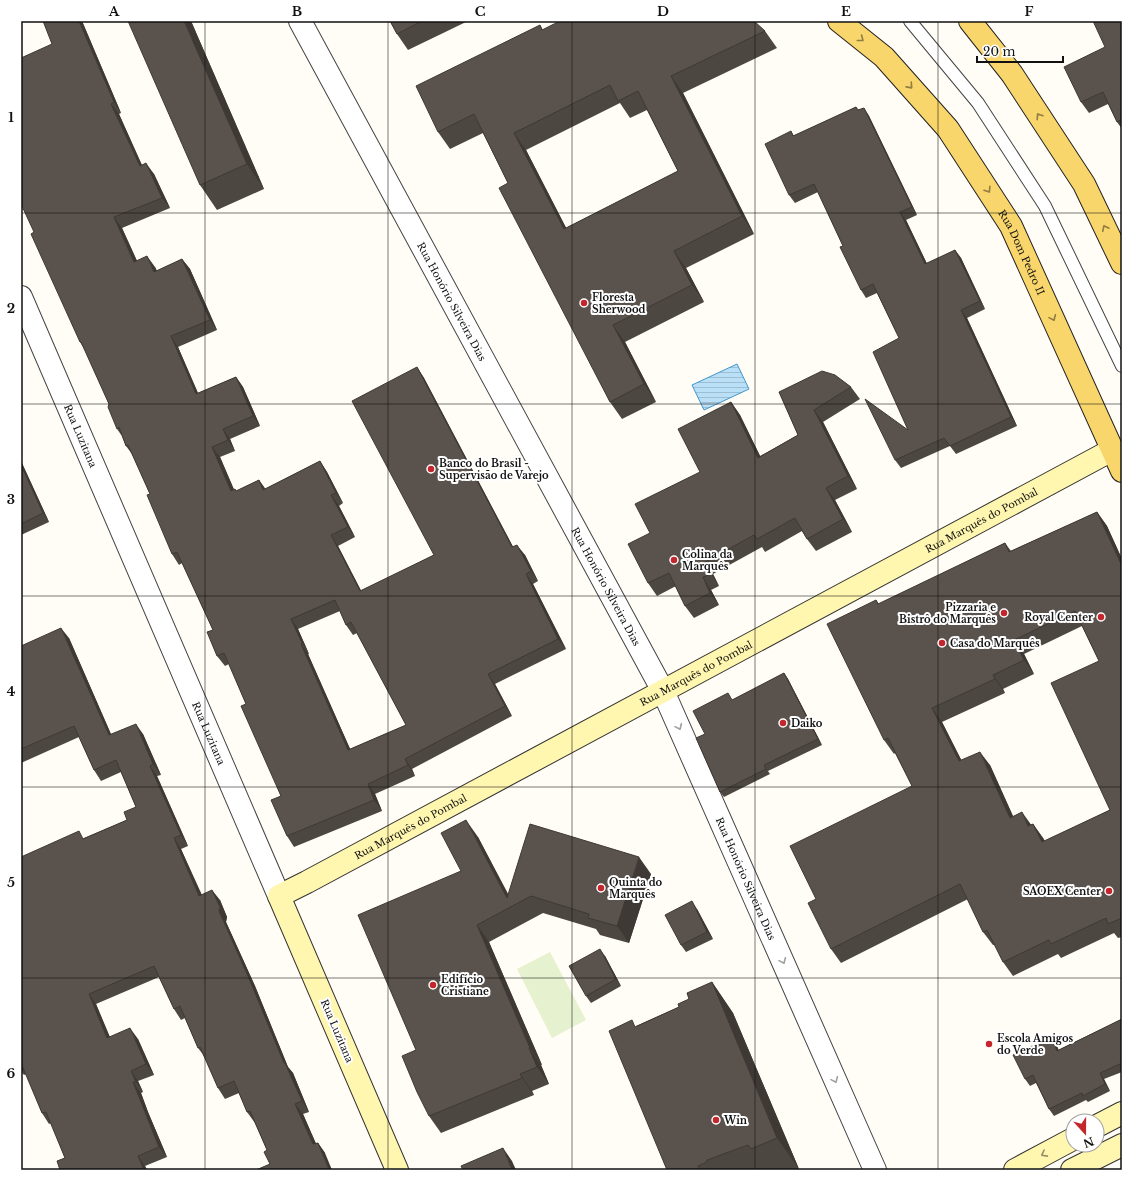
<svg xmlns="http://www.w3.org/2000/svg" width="1143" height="1191" viewBox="0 0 1143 1191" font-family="'Libre Baskerville',serif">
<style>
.pitch{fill:#e6f2cf}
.water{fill:url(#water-rules);stroke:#3f96cf}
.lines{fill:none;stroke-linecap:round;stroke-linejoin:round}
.lane-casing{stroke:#444;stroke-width:14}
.street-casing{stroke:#444;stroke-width:24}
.secondary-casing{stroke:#333;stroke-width:24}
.primary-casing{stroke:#222;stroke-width:24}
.lane{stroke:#fff;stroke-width:12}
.street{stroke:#fff;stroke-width:22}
.secondary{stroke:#fff6b0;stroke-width:22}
.primary{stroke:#f9d66b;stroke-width:22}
.wall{fill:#4d4742;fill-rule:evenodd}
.shaded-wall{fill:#3f3936}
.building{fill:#5a524d;stroke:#3f3936;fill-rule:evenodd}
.oneway{stroke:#917d42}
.oneway2{stroke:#a0a0a0}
.oneway3{stroke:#948f68}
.grid{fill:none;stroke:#111;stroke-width:1;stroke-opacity:0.55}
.poi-dot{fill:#c4262e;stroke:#fff;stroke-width:1.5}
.labels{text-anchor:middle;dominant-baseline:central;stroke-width:4;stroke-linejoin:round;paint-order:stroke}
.street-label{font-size:10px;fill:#111;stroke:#fff}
.poi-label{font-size:10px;font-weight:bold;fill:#111;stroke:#fff;text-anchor:start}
.neatline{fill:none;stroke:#111;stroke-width:1.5}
.grid-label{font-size:13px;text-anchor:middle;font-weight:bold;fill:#111}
</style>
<defs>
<pattern id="water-rules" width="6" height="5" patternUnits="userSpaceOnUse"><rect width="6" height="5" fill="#b9e0f7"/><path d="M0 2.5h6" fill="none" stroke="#9ebfd3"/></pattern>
</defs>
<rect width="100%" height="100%" fill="#fffdf5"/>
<path class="pitch" d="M550,952L586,1020L552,1038L517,969Z"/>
<path class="water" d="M737,364L749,389L704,410L692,385Z"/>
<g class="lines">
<g class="lane-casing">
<path id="lane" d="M910,21L978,103L1045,206L1122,366"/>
</g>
<g class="street-casing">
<g id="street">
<path id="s1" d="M300,21L663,691L875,1170"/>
<path id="s2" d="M21,297L279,896"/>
</g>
</g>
<g class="secondary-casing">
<g id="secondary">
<path d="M1097,1126L1122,1113"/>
<path id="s3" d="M397,1170L279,896L307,882L1112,450"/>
<path d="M1015,1170L1073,1139"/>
<path d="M1072,1170L1122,1145"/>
</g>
</g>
<g class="primary-casing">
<g id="primary">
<path id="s4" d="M839,21L884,57L948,129L1011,226L1122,471"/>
<path d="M970,21L1012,74L1084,184L1122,263"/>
</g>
</g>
<use href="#lane" class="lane"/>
<use href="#street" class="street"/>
<use href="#secondary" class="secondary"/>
<use href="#primary" class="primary"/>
</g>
<g class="wall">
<path d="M82,21L121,113L119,114L142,165L154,174L170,208L122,228L137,261L155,267L157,271L182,259L190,269L217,330L178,347L198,393L236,377L243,387L260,426L230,439L235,451L220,457L234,490L235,489L236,491L259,480L265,489L320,461L327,472L343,503L339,506L355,537L338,546L361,591L434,555L417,367L424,378L513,547L525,555L538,581L533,584L566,649L495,684L512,716L412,769L415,776L375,794L382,811L294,847L287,836L281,796L246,704L229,664L225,666L217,656L213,630L182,563L179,565L172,554L150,494L132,454L126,446L122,436L117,429L109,404L85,350L80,342L34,232L52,44ZM340,611L346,625L353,635L357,633L406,725L350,749L308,654H309L298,629Z"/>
<path d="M191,21L264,189L217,210L200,185Z"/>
<path d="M390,21H468L408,50L397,34Z"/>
<path d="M1122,21V129L1117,122L1108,104L1089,113L1081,102L1105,47Z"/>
<path d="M540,25L543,30L765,31L777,48L683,93L754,234L686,268L704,302L625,342L656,402L622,419L610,402L508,183L483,133L450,149L438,132ZM620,103L630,118L647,110L678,171L566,228L526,150Z"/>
<path d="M856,107L858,110L864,108L869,116L917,215L906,220L927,264L955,250L961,258L985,309L967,318L1017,426L956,454L950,446L901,468L895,460L908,430L899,338L877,293L866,298L861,290L843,246L818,192L795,203L789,195L791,131L794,136Z"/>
<path d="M851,387L860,399L823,422L857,489L835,500L852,532L816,551L807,539L802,531L765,552L762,547L713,574L719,586L711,590L719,605L694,618L685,606L676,586L657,596L648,583L650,533L700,472L731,402L740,415L760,456L798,435L779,392Z"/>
<path d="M21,461L49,522L21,535Z"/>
<path d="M1097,512L1107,526L1122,559V937L1118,938L1114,933L1061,958L1058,954L1013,976L1003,962L995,945H993L983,932L968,899L841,963L831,949L816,899L912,786L895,753L894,754L884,740L876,600L879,604L1005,543L1011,551ZM1082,626L1099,661L1110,810L1045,841L1043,838L1033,824L1031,825L1013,816L990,765L961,760L942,722L1005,693L1003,689L1034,674L1024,654Z"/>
<path d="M69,638L111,734H143L161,775L157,776L188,846L181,849L201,895L220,900L227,917L226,922L255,986L288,1067L293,1073L309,1112L303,1114L316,1144L318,1143L325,1153L270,1164L267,1150L255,1123L247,1112L239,1093L225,1099L218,1088L205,1057L198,1048L185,1018L181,1020L174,1009L159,977L96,1004L110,1037L138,1039L154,1075L138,1081L143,1092L141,1093L148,1112L167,1157L145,1166L147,1170H60L65,1158L51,1123L49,1124L42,1113L26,1074L24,1075L21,1071V857L84,838L127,820L136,807L121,772L101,781L94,770L79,737L21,763V646Z"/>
<path d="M784,673L788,679L822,745L768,771L770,774L724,797L720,792L705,734L733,700Z"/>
<path d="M478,837L508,895L651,874L629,943L600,935L596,929L543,913L489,942L542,1065H541L549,1084L532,1091L534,1095L441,1133L429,1116L416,1050L461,871Z"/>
<path d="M697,909L713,939L686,952L681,945Z"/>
<path d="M605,956L621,986L591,1003L586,996Z"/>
<path d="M712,982L733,1013L799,1169L795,1170H667L636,1026L679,1007Z"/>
<path d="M1122,1019V1072L1104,1079L1110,1091L1088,1102L1086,1100L1054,1116L1049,1109L1036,1083L1030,1086L1025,1079L1048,1041L1052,1039L1057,1046L1058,1050Z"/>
</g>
<g class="shaded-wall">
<path d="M79,21H82L121,113L114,102Z"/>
<path d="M184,21H191L264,189L247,164Z"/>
<path d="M671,76L683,93L754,234L742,216Z"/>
<path d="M111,104L119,114L147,177L140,166Z"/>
<path d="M864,108L869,116L917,215L912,207Z"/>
<path d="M514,133L526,150L576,247L564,229Z"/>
<path d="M146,163L154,174L170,208L162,198Z"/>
<path d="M900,212L906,220L931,272L925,264Z"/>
<path d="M114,217L122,228L142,272L134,262Z"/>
<path d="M955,250L961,258L985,309L980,301Z"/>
<path d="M674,251L686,268L704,302L692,285Z"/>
<path d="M147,256L155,267L162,282L154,272Z"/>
<path d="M182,259L190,269L217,330L210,320Z"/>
<path d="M961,310L967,318L1017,426L1011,417Z"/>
<path d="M613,325L625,342L656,402L644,384Z"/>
<path d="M171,336L178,347L203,405L196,394Z"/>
<path d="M417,367L424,378L519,558L512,547Z"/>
<path d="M236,377L243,387L260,426L253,416Z"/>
<path d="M731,402L740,415L767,470L758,458Z"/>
<path d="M814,410L823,422L857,489L848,476Z"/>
<path d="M223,429L230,439L235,451L228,440Z"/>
<path d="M212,447L220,457L239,501L231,491Z"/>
<path d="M21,461L49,522L43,513L21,465Z"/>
<path d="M320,461L327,472L343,503L336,493Z"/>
<path d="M259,480L267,491L263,490Z"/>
<path d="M826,488L835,500L852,532L843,519Z"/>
<path d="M331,495L339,506L355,537L348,527Z"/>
<path d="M1097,512L1107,526L1122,559V566Z"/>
<path d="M331,535L338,546L367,602L360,591Z"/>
<path d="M517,545L525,555L538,581L531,571Z"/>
<path d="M705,562L713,574L719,586L711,574Z"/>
<path d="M526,574L533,584L566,649L558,639Z"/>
<path d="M703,577L711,590L719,605L710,593Z"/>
<path d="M291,619L298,629L309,654L302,643Z"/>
<path d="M61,628L69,638L116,746L109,735Z"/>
<path d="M1014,640L1024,654L1034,674L1024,660Z"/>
<path d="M301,644L308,654L355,760L348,750Z"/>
<path d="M784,673L788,679L822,745L818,739Z"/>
<path d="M488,674L495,684L512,716L505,706Z"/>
<path d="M993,675L1003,689L1005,693L995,679Z"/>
<path d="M932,708L942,722L969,775L959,761Z"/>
<path d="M136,724L143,734L161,775L153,764Z"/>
<path d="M980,752L990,765L1020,832L1010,818Z"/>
<path d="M405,759L412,769L415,776L408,765Z"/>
<path d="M150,766L157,776L188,846L181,835Z"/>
<path d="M368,784L375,794L382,811L374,800Z"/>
<path d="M1022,812L1032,826H1028Z"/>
<path d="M466,820L478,837L514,905L507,898Z"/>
<path d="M1033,824L1043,838L1052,856L1042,842Z"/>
<path d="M174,838L181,849L207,906L199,896Z"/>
<path d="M639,857L651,874L629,943L617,926Z"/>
<path d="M212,890L220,900L227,917L226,922L255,986L288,1067L293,1073L309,1112L302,1101L284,1063L219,911Z"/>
<path d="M692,901L697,909L713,939L707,932Z"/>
<path d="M477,925L489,942L542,1065L530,1048Z"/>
<path d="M600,949L605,956L621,986L616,979Z"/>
<path d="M712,982L733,1013L799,1169L777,1138Z"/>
<path d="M89,994L96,1004L114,1048L107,1038Z"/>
<path d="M130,1028L138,1039L154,1075L146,1064Z"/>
<path d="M1052,1039L1057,1046L1062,1057L1057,1051Z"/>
<path d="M529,1048L541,1065L549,1084L537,1067Z"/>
<path d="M131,1071L138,1081L143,1092L136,1082Z"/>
<path d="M1100,1073L1104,1079L1110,1091L1105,1084Z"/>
<path d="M520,1074L532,1091L534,1095L522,1078Z"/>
<path d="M133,1082L141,1093L148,1112L167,1157L159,1147Z"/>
<path d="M295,1104L303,1114L321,1155L313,1144Z"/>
<path d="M318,1143L325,1153L332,1170H329Z"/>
<path d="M503,1148L512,1161L516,1170H512Z"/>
<path d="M138,1156L145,1166L147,1170H144Z"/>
</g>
<g class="building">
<path d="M43,21H79L114,102L111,104L140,166L146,163L162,198L114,217L134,262L147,256L154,272L182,259L210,320L171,336L196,394L236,377L253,416L223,429L228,440L212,447L231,491L235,489L236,491L259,480L263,490L320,461L336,493L331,495L348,527L331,535L360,591L434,555L352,401L417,367L512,547L517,545L531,571L526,574L558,639L488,674L505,706L405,759L408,765L368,784L374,800L287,836L271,800L281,796L241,706L246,704L224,653L217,656L207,632L213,630L177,552L172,554L147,495L150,494L128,445L126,446L119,427L117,429L108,407L109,404L81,342H80L31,234L34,232L21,204V58L52,44ZM335,600L346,625L351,622L406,725L348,750L301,644L302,643L291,619Z"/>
<path d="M128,21H184L247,164L200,185Z"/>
<path d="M390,21H422L397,34Z"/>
<path d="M560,21H754L765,31L671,76L742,216L674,251L692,285L613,325L644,384L610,402L499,188L508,183L474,114L438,132L416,86L540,25L542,30ZM610,85L618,101L638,91L678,171L564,229L514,133Z"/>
<path d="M1093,21H1122V119L1117,122L1103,92L1081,102L1064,67L1105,47Z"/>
<path d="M856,107L858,110L864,108L912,207L900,212L925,264L955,250L980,301L961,310L1011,417L950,446L944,438L895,460L865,399L908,430L873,352L899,338L873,284L861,290L840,247L843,246L814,184L789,195L765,144L791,131L793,136Z"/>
<path d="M822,371L835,375L851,387L814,410L848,476L826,488L843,519L807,539L795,518L757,539L754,535L705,562L711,574L703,577L710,593L685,606L669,573L648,583L628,544L650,533L635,504L700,472L678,429L731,402L758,458L798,435L779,392Z"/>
<path d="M21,465L43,513L21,524Z"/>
<path d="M1097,512L1122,566V918L1108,924L1106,918L1051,944L1049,940L1003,962L987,930L983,932L960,884L831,949L808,903L816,899L790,846L912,786L888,738L884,740L827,624L876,600L878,604L1005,543L1009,552ZM1075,611L1099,661L1051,683L1110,810L1042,842L1033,824L1028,826L1022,812L1010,818L980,752L959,761L932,708L995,679L993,675L1024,660L1014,640Z"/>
<path d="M61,628L109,735L136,724L153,764L150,766L181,835L174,838L199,896L212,890L220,907L219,911L248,976L284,1063H285L302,1101L295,1104L313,1144L318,1143L329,1170H256L270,1164L264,1152L267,1150L250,1111L247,1112L234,1081L218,1088L200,1047L198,1048L180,1006L174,1009L154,966L89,994L107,1038L130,1028L146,1064L131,1071L136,1082H133L159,1147L138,1156L144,1170H60L57,1161L65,1158L46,1112L42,1113L21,1063V857L79,831L83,839L127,820L124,812L136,807L116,760L94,770L74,726L21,749V646Z"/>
<path d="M784,673L818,739L764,765L766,769L720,792L696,738L705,734L693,711L728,693L732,700Z"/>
<path d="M466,820L507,898L530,824L639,857L617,926L588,918L589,914L531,896L477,925L530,1048H529L537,1067L520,1074L522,1078L429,1116L417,1092L402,1056L416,1050L358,915L461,871L441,833Z"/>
<path d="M692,901L707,932L681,945L665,915Z"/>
<path d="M600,949L616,979L586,996L569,966Z"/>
<path d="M712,982L777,1138L751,1149L748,1145L707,1160V1162L698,1166L700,1170H667L609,1031L632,1020L635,1027L679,1007L678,1004L689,999L687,993Z"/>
<path d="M1122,1019V1063L1100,1073L1105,1084L1083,1096L1082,1093L1049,1109L1033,1075L1025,1079L1013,1055L1047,1039L1048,1041L1052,1039L1057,1051Z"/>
<path d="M503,1148L512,1170H463L461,1166Z"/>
</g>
<defs><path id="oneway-chevron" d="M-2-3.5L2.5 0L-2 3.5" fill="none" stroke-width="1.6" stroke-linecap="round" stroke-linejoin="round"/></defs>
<g class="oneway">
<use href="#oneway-chevron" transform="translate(861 39) rotate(38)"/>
<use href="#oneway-chevron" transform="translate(910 86) rotate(48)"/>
<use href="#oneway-chevron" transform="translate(1039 116) rotate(-123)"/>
<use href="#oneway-chevron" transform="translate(988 190) rotate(57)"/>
<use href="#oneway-chevron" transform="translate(1105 228) rotate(-116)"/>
<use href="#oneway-chevron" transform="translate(1053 318) rotate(66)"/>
</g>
<g class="oneway2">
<use href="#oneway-chevron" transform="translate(679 727) rotate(66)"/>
<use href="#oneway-chevron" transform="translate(783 961) rotate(66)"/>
<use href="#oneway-chevron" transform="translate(835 1080) rotate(66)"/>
</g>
<use class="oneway3" href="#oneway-chevron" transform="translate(1044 1154) rotate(152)"/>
<path class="grid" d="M205,21V1170M388,21V1170M572,21V1170M755,21V1170M938,21V1170M21,213H1122M21,404H1122M21,596H1122M21,787H1122M21,978H1122"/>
<g class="poi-dot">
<circle cx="584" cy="303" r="4"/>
<circle cx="431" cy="469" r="4"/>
<circle cx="674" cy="560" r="4"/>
<circle cx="1004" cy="613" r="4"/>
<circle cx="1101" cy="617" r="4"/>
<circle cx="942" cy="643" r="4"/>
<circle cx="783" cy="723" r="4"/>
<circle cx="601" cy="888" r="4"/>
<circle cx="1109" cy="891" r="4"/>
<circle cx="433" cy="985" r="4"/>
<circle cx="989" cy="1044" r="4"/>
<circle cx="716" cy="1120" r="4"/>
</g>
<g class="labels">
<g class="street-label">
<text stroke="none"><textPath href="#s4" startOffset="298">Rua Dom Pedro II</textPath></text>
<text stroke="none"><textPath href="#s1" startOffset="319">Rua Honório Silveira Dias</textPath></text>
<text stroke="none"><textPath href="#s2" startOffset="151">Rua Luzitana</textPath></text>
<text stroke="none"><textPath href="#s3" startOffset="1095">Rua Marquês do Pombal</textPath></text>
<text stroke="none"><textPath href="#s1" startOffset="643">Rua Honório Silveira Dias</textPath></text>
<text stroke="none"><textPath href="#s3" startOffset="771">Rua Marquês do Pombal</textPath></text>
<text stroke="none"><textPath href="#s2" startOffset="475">Rua Luzitana</textPath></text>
<text stroke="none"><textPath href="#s3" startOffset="447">Rua Marquês do Pombal</textPath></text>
<text stroke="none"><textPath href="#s1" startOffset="967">Rua Honório Silveira Dias</textPath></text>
<text transform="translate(337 1031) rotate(67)">Rua Luzitana</text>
</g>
<g class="poi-label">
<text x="592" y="297">Floresta<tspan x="592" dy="12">Sherwood</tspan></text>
<text x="439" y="463">Banco do Brasil -<tspan x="439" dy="12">Supervisão de Varejo</tspan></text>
<text x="682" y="554">Colina da<tspan x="682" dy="12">Marquês</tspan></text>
<text x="996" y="607" text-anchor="end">Pizzaria e<tspan x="996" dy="12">Bistrô do Marquês</tspan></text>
<text x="1093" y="617" text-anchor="end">Royal Center</text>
<text x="950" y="643">Casa do Marquês</text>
<text x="791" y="723">Daiko</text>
<text x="609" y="882">Quinta do<tspan x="609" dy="12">Marquês</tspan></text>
<text x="1101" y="891" text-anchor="end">SAOEX Center</text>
<text x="441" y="979">Edifício<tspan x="441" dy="12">Cristiane</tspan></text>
<text x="997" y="1038">Escola Amigos<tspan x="997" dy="12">do Verde</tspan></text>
<text x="724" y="1120">Win</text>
</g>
</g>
<rect width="1143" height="1191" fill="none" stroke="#ffffff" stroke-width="44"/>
<g transform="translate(1085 1133) rotate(159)"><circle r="19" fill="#ffffff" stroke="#a0a0a0"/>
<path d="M0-3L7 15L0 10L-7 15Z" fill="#c4262e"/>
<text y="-6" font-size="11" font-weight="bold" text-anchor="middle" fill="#111111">N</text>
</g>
<path d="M977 56v6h86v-6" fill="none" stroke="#111111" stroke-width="2"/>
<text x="983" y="56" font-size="12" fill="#111111" stroke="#ffffff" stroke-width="3" paint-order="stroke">20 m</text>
<rect x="22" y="22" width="1099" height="1147" class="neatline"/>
<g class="grid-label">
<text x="114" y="16">A</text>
<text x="297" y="16">B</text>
<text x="480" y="16">C</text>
<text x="663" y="16">D</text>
<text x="846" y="16">E</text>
<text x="1029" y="16">F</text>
<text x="11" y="122">1</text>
<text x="11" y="313">2</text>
<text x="11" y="504">3</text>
<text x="11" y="696">4</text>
<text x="11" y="887">5</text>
<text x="11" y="1078">6</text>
</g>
</svg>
